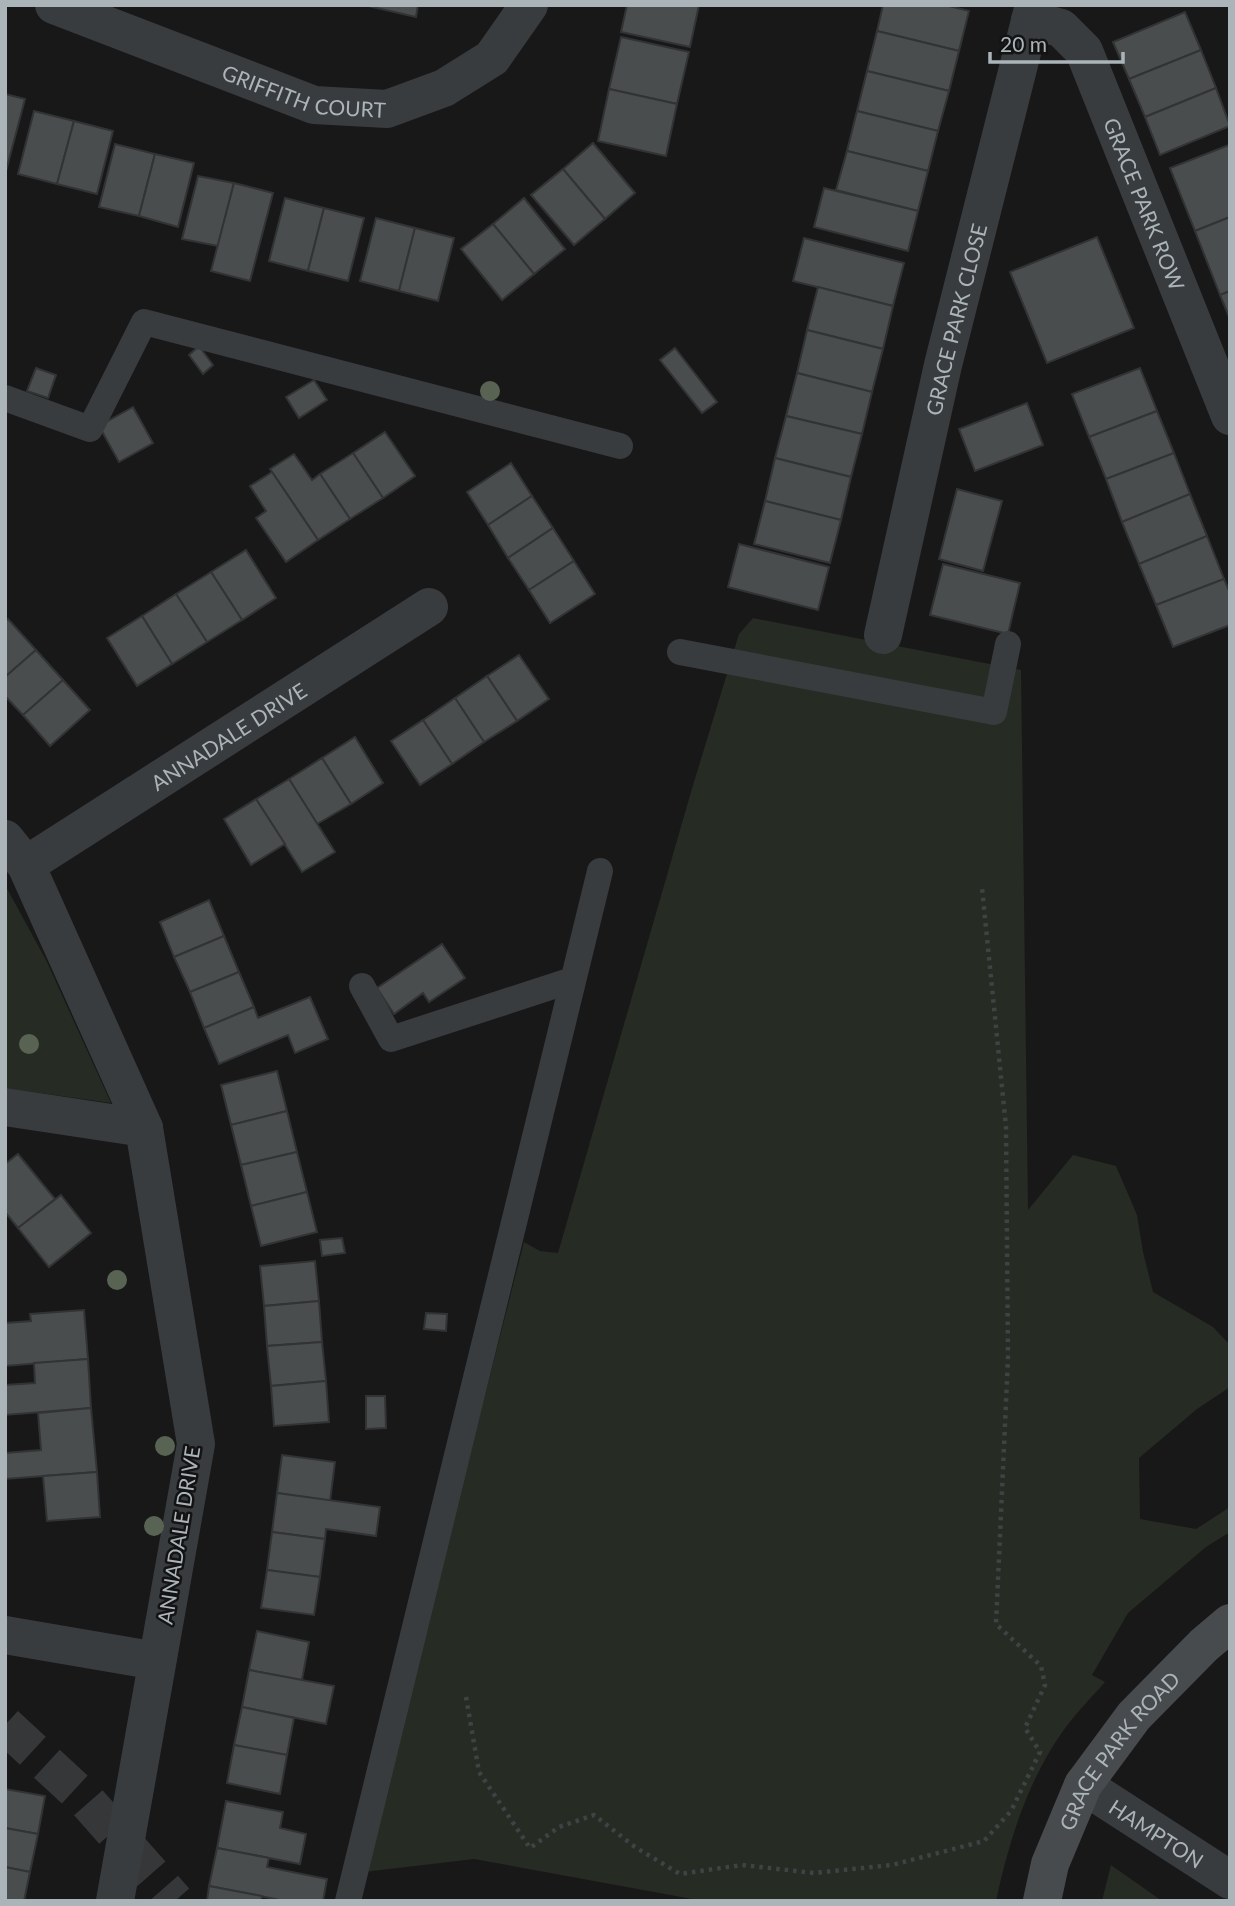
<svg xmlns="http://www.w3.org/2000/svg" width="1235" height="1906" viewBox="0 0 1235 1906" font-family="Lato,sans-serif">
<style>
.green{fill:#262b24}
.building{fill:#4a4d4e;stroke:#323335;stroke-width:2}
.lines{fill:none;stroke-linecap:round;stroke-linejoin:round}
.highway-tunnel{stroke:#353739;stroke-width:38;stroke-dasharray:38 19;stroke-linecap:butt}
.path{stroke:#3f4345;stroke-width:4.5;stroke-dasharray:3.5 5;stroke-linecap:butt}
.lane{stroke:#393c3e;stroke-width:26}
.street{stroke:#393c3e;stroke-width:38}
.secondary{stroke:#474b4e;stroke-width:38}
.tree{fill:#596354}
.labels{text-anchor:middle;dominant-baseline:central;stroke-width:5;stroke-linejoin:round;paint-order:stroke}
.street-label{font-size:21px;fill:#abb4b8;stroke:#131314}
</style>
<rect width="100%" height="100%" fill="#181819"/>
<g class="green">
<path d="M753,618L1021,670L1028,1210L1073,1155L1116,1166L1137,1215L1143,1252L1153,1292L1213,1327L1230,1345V1387L1197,1409L1139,1458L1140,1519L1196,1529L1230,1507V1532L1206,1547L1128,1613L1092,1675L1105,1682C1091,1698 1075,1714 1063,1731C1027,1782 1009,1841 996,1901H703L474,1859L364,1872L524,1242L540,1251L558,1253L691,792L739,634Z"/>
<path d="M5,885L46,960L111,1103L5,1088Z"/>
<path d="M1111,1865L1162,1901H1102Z"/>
</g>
<g class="building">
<path d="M364,5H418L416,17Z"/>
<path d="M627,5H699L690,47L621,32Z"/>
<path d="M883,5H945L969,11L959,51L877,31Z"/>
<path d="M1185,12L1201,50L1129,79L1113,42Z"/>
<path d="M877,31L959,51L949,91L867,71Z"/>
<path d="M621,37L689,52L677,104L609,89Z"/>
<path d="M1201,50L1216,88L1145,117L1129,79Z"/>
<path d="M867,71L949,91L938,131L857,111Z"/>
<path d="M1216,88L1230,126L1160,155L1145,117Z"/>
<path d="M609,89L677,104L666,156L598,141Z"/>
<path d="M5,94L25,99L5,175Z"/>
<path d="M34,111L74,121L57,184L18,174Z"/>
<path d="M857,111L938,131L928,171L847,151Z"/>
<path d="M74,121L113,131L97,194L57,184Z"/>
<path d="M593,143L635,193L605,219L563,169Z"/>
<path d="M115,144L155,154L139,216L99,207Z"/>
<path d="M1229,145L1230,217L1195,231L1170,168Z"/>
<path d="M847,151L928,171L918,211L836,190Z"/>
<path d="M155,154L194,163L178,227L139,216Z"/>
<path d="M563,169L605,219L574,245L531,195Z"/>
<path d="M198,176L234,183L218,246L182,239Z"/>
<path d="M234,183L273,193L250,281L211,271Z"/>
<path d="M824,188L918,211L908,251L814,227Z"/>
<path d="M285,198L324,208L308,271L269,261Z"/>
<path d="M524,198L565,249L534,274L493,224Z"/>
<path d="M324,208L364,218L348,281L308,271Z"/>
<path d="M1230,217V291L1220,295L1195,231Z"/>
<path d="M376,218L415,228L399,291L360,281Z"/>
<path d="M493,224L534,274L502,300L461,249Z"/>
<path d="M415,228L454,238L438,301L399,291Z"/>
<path d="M1097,237L1134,328L1047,363L1010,272Z"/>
<path d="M804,238L904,263L893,306L793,281Z"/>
<path d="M818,287L893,306L883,349L807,330Z"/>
<path d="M1230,291V319L1220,295Z"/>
<path d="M807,330L883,349L872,392L797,373Z"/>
<path d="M199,346L213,365L203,374L189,355Z"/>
<path d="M675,348L717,402L702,413L660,360Z"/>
<path d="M36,368L56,375L48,398L27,391Z"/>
<path d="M1140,368L1157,411L1089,437L1072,394Z"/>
<path d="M797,373L872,392L862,434L786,416Z"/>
<path d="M314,380L327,400L299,418L286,397Z"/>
<path d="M1027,403L1043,445L975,471L959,429Z"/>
<path d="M133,407L153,443L119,462L99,426Z"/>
<path d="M1157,411L1174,453L1106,479L1089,437Z"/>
<path d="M786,416L862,434L851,477L775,458Z"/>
<path d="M385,432L415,476L383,498L353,453Z"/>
<path d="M353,453L383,498L350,519L320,474Z"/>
<path d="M1174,453L1190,494L1122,522L1106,479Z"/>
<path d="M294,454L312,480L320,474L350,519L318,540L270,469Z"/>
<path d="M775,458L851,477L841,520L765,501Z"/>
<path d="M511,463L532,496L488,525L467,492Z"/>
<path d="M272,472L318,540L286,562L256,518L266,511L250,486Z"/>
<path d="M957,489L1002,501L983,571L939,559Z"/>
<path d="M1190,494L1207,536L1139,564L1122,522Z"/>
<path d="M532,496L553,528L508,558L488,525Z"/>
<path d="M765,501L841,520L830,563L754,544Z"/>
<path d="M553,528L574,561L529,590L508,558Z"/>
<path d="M1207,536L1224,579L1156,605L1139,564Z"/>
<path d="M739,544L829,567L818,610L728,587Z"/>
<path d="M246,550L276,598L242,620L211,572Z"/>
<path d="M574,561L595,594L550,623L529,590Z"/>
<path d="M943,564L1020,583L1008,634L930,615Z"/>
<path d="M211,572L242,620L207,642L176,594Z"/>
<path d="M1224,579L1230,593V625L1173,647L1156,605Z"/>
<path d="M176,594L207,642L172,664L142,616Z"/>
<path d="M142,616L172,664L137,686L107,638Z"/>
<path d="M8,619L36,650L5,677V622Z"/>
<path d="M36,650L63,680L23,715L5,696V677Z"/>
<path d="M519,655L549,699L517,721L487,676Z"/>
<path d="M487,676L517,721L484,742L455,698Z"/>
<path d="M63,680L90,710L50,746L23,715Z"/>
<path d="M455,698L484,742L452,764L423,720Z"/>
<path d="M423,720L452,764L420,785L391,741Z"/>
<path d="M355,737L383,783L351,804L322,758Z"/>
<path d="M322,758L351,804L317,824L289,779Z"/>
<path d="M289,779L335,852L302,872L256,799Z"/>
<path d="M256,799L285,844L251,865L224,819Z"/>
<path d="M209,900L224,936L174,957L160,922Z"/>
<path d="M224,936L239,972L190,992L174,957Z"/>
<path d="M442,944L465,978L429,1002L423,993L394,1014L377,988Z"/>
<path d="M239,972L254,1007L204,1028L190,992Z"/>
<path d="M310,997L328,1039L295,1053L288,1035L219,1064L204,1028L254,1007L258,1018Z"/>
<path d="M277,1071L287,1111L231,1125L221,1085Z"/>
<path d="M287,1111L297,1152L241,1165L231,1125Z"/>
<path d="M297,1152L307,1192L251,1206L241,1165Z"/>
<path d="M18,1154L55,1199L18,1228L5,1212V1164Z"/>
<path d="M307,1192L317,1232L261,1246L251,1206Z"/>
<path d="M61,1195L91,1233L49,1267L18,1228Z"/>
<path d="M342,1238L345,1253L322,1256L320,1240Z"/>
<path d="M315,1261L319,1301L264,1306L260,1266Z"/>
<path d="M319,1301L322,1342L267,1346L264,1306Z"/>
<path d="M84,1310L88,1359L5,1366V1323L31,1321L30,1314Z"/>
<path d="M426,1313L447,1314L446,1331L424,1329Z"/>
<path d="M322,1342L326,1381L271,1386L267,1346Z"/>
<path d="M88,1359L91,1408L5,1415V1385L35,1383L34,1363Z"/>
<path d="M326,1381L329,1422L274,1426L271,1386Z"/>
<path d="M366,1396H385L386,1428L366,1429Z"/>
<path d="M91,1408L97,1472L5,1479V1453L41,1450L38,1413Z"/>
<path d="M282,1455L335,1462L330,1501L277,1493Z"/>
<path d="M97,1472L100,1517L47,1521L43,1476Z"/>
<path d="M277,1493L380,1507L376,1536L326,1529L325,1539L272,1532Z"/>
<path d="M272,1532L325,1539L320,1577L267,1570Z"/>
<path d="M267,1570L320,1577L314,1615L261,1608Z"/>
<path d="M257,1631L309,1642L302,1680L249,1670Z"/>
<path d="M249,1670L334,1686L326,1724L242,1707Z"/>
<path d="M242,1707L294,1718L287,1755L234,1745Z"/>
<path d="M234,1745L287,1755L280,1794L227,1783Z"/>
<path d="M5,1789L45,1796L38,1834L5,1828Z"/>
<path d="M226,1801L283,1812L280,1828L306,1834L300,1864L217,1848Z"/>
<path d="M5,1828L38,1834L30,1872L5,1867Z"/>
<path d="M217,1848L269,1858L267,1867L327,1879L323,1901H285L209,1886Z"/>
<path d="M5,1867L30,1872L24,1901H5Z"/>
<path d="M209,1886L262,1896L261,1901H207Z"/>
</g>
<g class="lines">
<path class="highway-tunnel" d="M5,1725L85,1799L175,1901"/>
<path class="path" d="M466,1697L479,1772L530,1848L559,1827L594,1815L635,1847L680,1874L742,1865L814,1873L892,1865L984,1841L1011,1811L1040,1752L1025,1728L1045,1685L1041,1666L996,1624L1008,1358L1006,1127L982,888"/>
<g class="lane">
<path d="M5,398L90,429L144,322L620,446"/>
<path d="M680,652L994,712L1008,644"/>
<path d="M362,986L391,1039L572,980"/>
<path d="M348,1901L600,871"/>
</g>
<g class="street">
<path id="s1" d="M54,5L314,105L387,109L444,88L492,58L529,5"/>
<path id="s2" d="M1030,20L1061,28L1084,51L1230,416"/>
<path id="s3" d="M883,635L943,365L1034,5"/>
<path d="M5,839L26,865L144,1128L196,1444L115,1901"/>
<path id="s4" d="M26,865L429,607"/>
<path d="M5,1107L144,1128"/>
<path d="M5,1635L157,1661"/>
<path id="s5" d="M1083,1785L1230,1880"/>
</g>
<path class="secondary" id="s6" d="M1042,1901L1050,1864L1083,1785L1134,1716L1204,1645L1230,1623"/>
</g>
<g class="tree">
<circle cx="490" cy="391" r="10"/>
<circle cx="29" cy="1044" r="10"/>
<circle cx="117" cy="1280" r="10"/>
<circle cx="165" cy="1446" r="10"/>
<circle cx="154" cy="1526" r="10"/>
</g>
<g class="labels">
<g class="street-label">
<text stroke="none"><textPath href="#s1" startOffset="266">GRIFFITH COURT</textPath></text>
<text stroke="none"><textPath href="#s2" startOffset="229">GRACE PARK ROW</textPath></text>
<text stroke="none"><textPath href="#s3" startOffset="324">GRACE PARK CLOSE</textPath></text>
<text stroke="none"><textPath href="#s4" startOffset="240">ANNADALE DRIVE</textPath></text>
<text transform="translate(178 1535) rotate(-81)">ANNADALE DRIVE</text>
<text stroke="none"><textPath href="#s6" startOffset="172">GRACE PARK ROAD</textPath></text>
<text stroke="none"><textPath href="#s5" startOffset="88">HAMPTON</textPath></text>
</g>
</g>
<rect width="1235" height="1906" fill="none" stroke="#abb4b8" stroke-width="14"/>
<path d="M990 52v10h133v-10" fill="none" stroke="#abb4b8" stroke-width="3.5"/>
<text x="1000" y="52" font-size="21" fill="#abb4b8" stroke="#131314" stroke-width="5" paint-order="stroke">20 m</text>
</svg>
